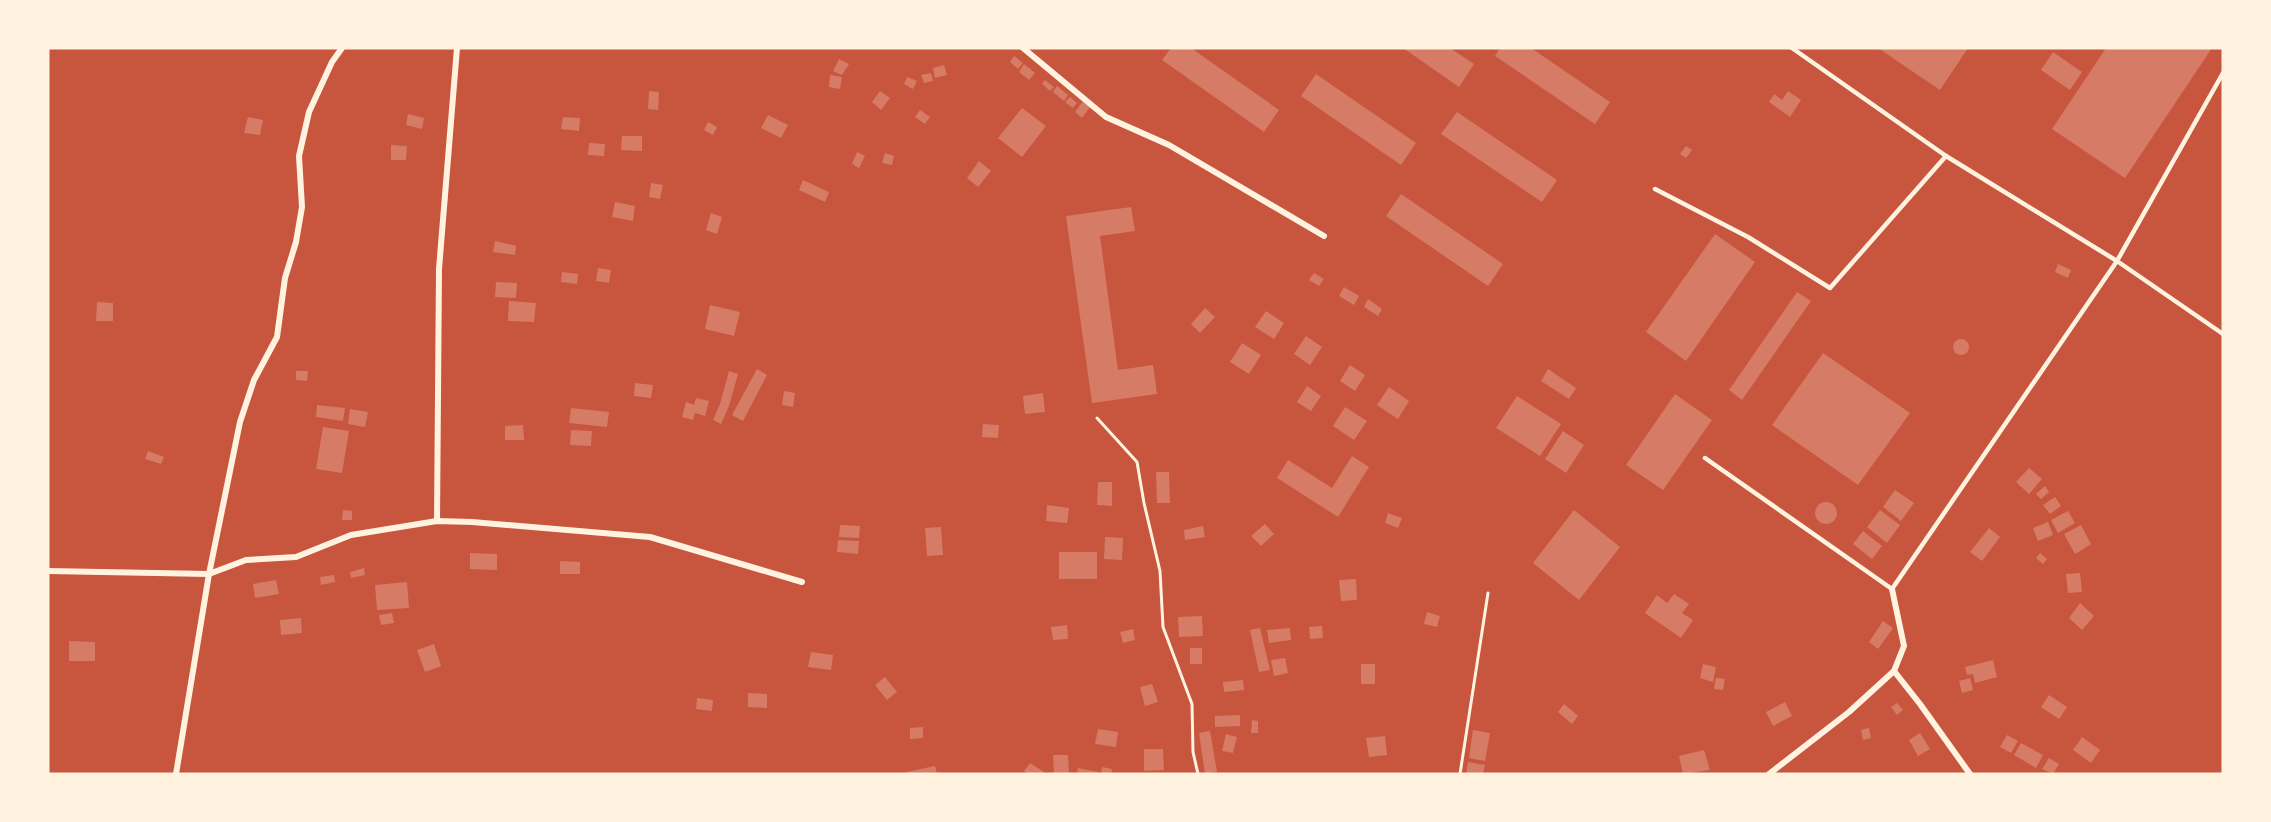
<svg xmlns="http://www.w3.org/2000/svg" width="2271" height="822" viewBox="0 0 2271 822" font-family="'Fira Sans',sans-serif">
<style>
.building{fill:#d67c66}
.lines{fill:none;stroke-linecap:round;stroke-linejoin:round}
.path{stroke:#fff3e0;stroke-width:3}
.service{stroke:#fff3e0;stroke-width:4.5}
.minor{stroke:#fff3e0;stroke-width:6}
</style>
<rect width="100%" height="100%" fill="#c8553d"/>
<g class="building">
<path d="M1171,48H1191L1279,110L1264,132L1162,60Z"/>
<path d="M1403,48H1450L1474,64L1459,87Z"/>
<path d="M1500,48H1531L1610,102L1595,124L1495,56Z"/>
<path d="M1878,48H1968L1940,90Z"/>
<path d="M2106,48H2212L2125,178L2052,129Z"/>
<path d="M2053,52L2082,72L2070,90L2041,70Z"/>
<path d="M1014,56L1023,63L1018,69L1010,62Z"/>
<path d="M839,59L849,64L842,75L833,71Z"/>
<path d="M1024,64L1035,73L1029,80L1019,72Z"/>
<path d="M944,65L947,75L935,78L933,68Z"/>
<path d="M931,73L933,81L924,83L921,75Z"/>
<path d="M1316,74L1416,143L1401,165L1301,96Z"/>
<path d="M830,75L842,77L840,89L829,87Z"/>
<path d="M907,77L917,81L913,89L904,84Z"/>
<path d="M1045,80L1054,87L1050,91L1042,84Z"/>
<path d="M1057,86L1068,95L1064,101L1053,92Z"/>
<path d="M649,91L659,92L658,110L648,109Z"/>
<path d="M880,91L890,98L881,110L872,102Z"/>
<path d="M1788,91L1801,100L1790,117L1769,102L1774,94L1782,100Z"/>
<path d="M1070,97L1077,103L1073,108L1065,102Z"/>
<path d="M1083,101L1090,107L1082,118L1075,112Z"/>
<path d="M1022,108L1046,126L1022,157L998,138Z"/>
<path d="M920,110L930,117L925,124L915,117Z"/>
<path d="M1457,112L1557,180L1542,202L1441,134Z"/>
<path d="M408,114L424,118L422,129L406,125Z"/>
<path d="M768,115L788,125L781,138L761,128Z"/>
<path d="M248,117L263,120L260,135L244,133Z"/>
<path d="M563,117L580,118L579,131L561,129Z"/>
<path d="M708,122L717,127L713,135L704,130Z"/>
<path d="M622,136H642V151L621,150Z"/>
<path d="M589,143L605,144L604,156L588,155Z"/>
<path d="M391,145L407,146L406,160H391Z"/>
<path d="M1686,146L1692,150L1686,158L1680,154Z"/>
<path d="M857,152L865,156L859,168L852,164Z"/>
<path d="M885,153L894,156L892,165L882,163Z"/>
<path d="M979,161L991,171L978,187L967,178Z"/>
<path d="M803,180L829,192L825,202L799,190Z"/>
<path d="M651,183L663,185L660,199L649,197Z"/>
<path d="M1401,194L1503,264L1488,286L1386,216Z"/>
<path d="M615,202L635,206L633,221L612,217Z"/>
<path d="M1131,207L1135,231L1100,236L1118,370L1153,365L1157,394L1092,403L1066,216Z"/>
<path d="M711,213L722,217L717,234L706,230Z"/>
<path d="M1715,234L1755,262L1686,361L1646,332Z"/>
<path d="M495,241L516,246L515,255L493,252Z"/>
<path d="M2058,264L2071,270L2068,278L2055,272Z"/>
<path d="M598,268L611,270L609,283L596,281Z"/>
<path d="M562,272L578,274L577,284L561,282Z"/>
<path d="M1314,273L1324,279L1319,286L1309,280Z"/>
<path d="M496,282L517,283L516,298L495,297Z"/>
<path d="M1344,287L1359,296L1354,305L1339,296Z"/>
<path d="M1797,292L1811,301L1742,400L1729,390Z"/>
<path d="M1368,299L1382,309L1378,316L1364,307Z"/>
<path d="M509,301L536,303L534,322L508,321Z"/>
<path d="M97,302L113,303V321H96Z"/>
<path d="M710,305L740,312L734,336L705,329Z"/>
<path d="M1205,308L1215,317L1200,333L1191,324Z"/>
<path d="M1266,311L1284,323L1274,339L1255,327Z"/>
<path d="M1306,336L1322,347L1310,365L1294,354Z"/>
<circle cx="1961" cy="347" r="8"/>
<path d="M1242,343L1261,355L1249,374L1230,362Z"/>
<path d="M1823,353L1910,413L1858,485L1772,425Z"/>
<path d="M1350,365L1365,375L1355,391L1340,381Z"/>
<path d="M757,369L767,375L743,421L732,415Z"/>
<path d="M1548,369L1576,388L1569,399L1541,381Z"/>
<path d="M296,371H308L307,381L296,380Z"/>
<path d="M729,371L738,374L729,406L721,424L713,420L720,404Z"/>
<path d="M635,383L653,385L651,398L634,396Z"/>
<path d="M1307,386L1321,396L1311,411L1297,402Z"/>
<path d="M1389,387L1409,401L1398,419L1377,405Z"/>
<path d="M784,391L795,393L793,407L782,405Z"/>
<path d="M1043,393L1045,412L1025,414L1023,396Z"/>
<path d="M1675,394L1712,420L1663,490L1626,465Z"/>
<path d="M1517,396L1561,424L1540,456L1496,428Z"/>
<path d="M696,398L709,401L705,416L695,413L693,420L682,417L686,402L694,405Z"/>
<path d="M317,405L345,408L343,421L316,417Z"/>
<path d="M1345,407L1367,421L1354,440L1333,426Z"/>
<path d="M571,408L609,412L607,427L569,423Z"/>
<path d="M350,409L368,412L365,427L348,424Z"/>
<path d="M983,424L999,425L998,438L982,437Z"/>
<path d="M523,425L524,440H505V426Z"/>
<path d="M323,427L349,431L342,473L316,469Z"/>
<path d="M571,430L592,431L591,446L570,445Z"/>
<path d="M1563,431L1584,445L1566,473L1545,459Z"/>
<path d="M148,451L164,457L161,464L145,459Z"/>
<path d="M1352,456L1369,467L1338,517L1277,478L1288,460L1332,488Z"/>
<path d="M2029,468L2042,479L2029,494L2016,482Z"/>
<path d="M1156,472H1169L1170,503H1157Z"/>
<path d="M1098,482H1112V506L1097,505Z"/>
<path d="M2045,486L2049,492L2041,499L2036,494Z"/>
<path d="M1895,490L1914,503L1901,521L1883,507Z"/>
<path d="M2055,497L2061,506L2050,514L2043,505Z"/>
<circle cx="1826" cy="513" r="11"/>
<path d="M1047,505L1069,508L1067,523L1046,521Z"/>
<path d="M343,510L352,511V520H342Z"/>
<path d="M1574,510L1620,547L1579,600L1533,563Z"/>
<path d="M1880,510L1900,525L1887,543L1867,527Z"/>
<path d="M2068,511L2075,523L2058,533L2051,520Z"/>
<path d="M1388,513L1402,518L1398,528L1385,523Z"/>
<path d="M2048,522L2053,535L2038,541L2033,528Z"/>
<path d="M1265,524L1274,534L1261,546L1251,536Z"/>
<path d="M840,525L860,526L859,538L839,537Z"/>
<path d="M2081,525L2091,544L2075,554L2064,534Z"/>
<path d="M1203,526L1205,537L1185,540L1184,530Z"/>
<path d="M941,527L943,555L927,556L925,528Z"/>
<path d="M1989,528L2000,537L1982,561L1970,552Z"/>
<path d="M1863,531L1882,546L1872,559L1853,544Z"/>
<path d="M1105,537L1123,538L1122,560L1104,559Z"/>
<path d="M838,540L859,541L858,554L837,552Z"/>
<rect x="1059" y="552" width="38" height="27"/>
<path d="M470,553L497,554V570L470,569Z"/>
<path d="M2040,553L2047,559L2043,564L2036,558Z"/>
<path d="M560,561L580,562V574H560Z"/>
<path d="M364,568L365,575L351,578L350,572Z"/>
<path d="M2080,573L2082,592L2068,593L2066,574Z"/>
<path d="M334,575L335,582L321,585L320,577Z"/>
<path d="M1356,579L1357,600L1341,601L1339,580Z"/>
<path d="M276,580L279,594L255,598L253,584Z"/>
<path d="M407,582L409,608L377,610L375,585Z"/>
<path d="M1674,594L1689,604L1682,613L1693,620L1681,638L1645,613L1657,595L1667,603Z"/>
<path d="M2080,603L2094,616L2082,630L2069,618Z"/>
<path d="M1427,612L1440,616L1437,627L1424,624Z"/>
<path d="M392,613L394,623L381,625L379,615Z"/>
<path d="M1202,616L1203,636L1179,637L1178,617Z"/>
<path d="M301,618L302,633L281,635L280,620Z"/>
<path d="M1883,621L1893,628L1878,649L1869,642Z"/>
<path d="M1067,625L1068,639L1053,640L1051,627Z"/>
<path d="M1322,626L1323,638L1310,639L1309,627Z"/>
<path d="M1260,628L1270,670L1259,672L1250,630Z"/>
<path d="M1290,628L1291,640L1269,643L1267,630Z"/>
<path d="M1133,629L1135,640L1123,643L1120,632Z"/>
<path d="M69,641L95,642V661H69Z"/>
<path d="M434,644L441,666L425,672L417,650Z"/>
<rect x="1190" y="648" width="12" height="16"/>
<path d="M811,652L833,655L831,670L808,667Z"/>
<path d="M1285,658L1288,673L1274,676L1271,660Z"/>
<path d="M1993,660L1997,677L1975,683L1973,674L1967,675L1965,667Z"/>
<rect x="1361" y="664" width="14" height="20"/>
<path d="M1703,664L1716,667L1713,682L1700,678Z"/>
<path d="M885,677L897,692L887,700L875,685Z"/>
<path d="M1716,678L1725,679L1723,690L1714,689Z"/>
<path d="M1970,678L1973,690L1962,693L1959,681Z"/>
<path d="M1243,680L1244,690L1224,692L1223,682Z"/>
<path d="M1152,684L1158,702L1145,706L1140,687Z"/>
<path d="M748,693L767,694V708L748,707Z"/>
<path d="M2049,695L2067,707L2059,719L2041,707Z"/>
<path d="M697,698L713,700L712,711L696,709Z"/>
<path d="M1785,702L1792,716L1773,726L1766,712Z"/>
<path d="M1897,703L1903,710L1897,715L1891,707Z"/>
<path d="M1564,704L1578,716L1572,724L1558,712Z"/>
<path d="M1240,715V726L1215,727V716Z"/>
<path d="M1252,720L1258,721V733H1251Z"/>
<path d="M923,727V738L910,739V728Z"/>
<path d="M1869,728L1871,738L1863,740L1861,730Z"/>
<path d="M1098,729L1118,732L1116,747L1095,744Z"/>
<path d="M1473,730L1490,733L1485,761L1469,758Z"/>
<path d="M1210,731L1217,772L1205,774L1199,733Z"/>
<path d="M1920,733L1930,749L1918,756L1909,740Z"/>
<path d="M1226,734L1237,737L1233,753L1222,751Z"/>
<path d="M2007,735L2018,741L2011,753L2000,747Z"/>
<path d="M1385,736L1387,755L1369,757L1366,738Z"/>
<path d="M2082,737L2100,750L2091,763L2073,750Z"/>
<path d="M2021,743L2043,755L2036,768L2014,755Z"/>
<path d="M1144,749H1163L1164,770L1144,771Z"/>
<path d="M1704,750L1710,770L1683,774L1679,756Z"/>
<path d="M1053,755H1068L1069,774H1054Z"/>
<path d="M2049,758L2059,764L2053,774L2042,769Z"/>
<path d="M1468,762L1485,765L1483,774H1466Z"/>
<path d="M1030,763L1044,772L1043,774H1028L1024,771Z"/>
<path d="M935,766L937,774H907L906,772Z"/>
<path d="M1102,767L1112,769L1111,774H1101Z"/>
<path d="M1078,768L1098,772V774H1077Z"/>
</g>
<g class="lines">
<g class="path">
<path d="M1097,418L1137,462L1144,503L1160,571L1163,627L1192,704L1193,752L1198,774"/>
<path d="M1460,774L1488,593"/>
</g>
<g class="service">
<path d="M1792,48L1946,156L2117,261L2223,334"/>
<path d="M1655,189L1748,237L1830,288L1946,156"/>
<path d="M1705,458L1892,589L2117,261L2223,73"/>
</g>
<g class="minor">
<path d="M1023,48L1106,117L1169,145L1324,236"/>
<path d="M437,521L439,269L457,48"/>
<path d="M48,571L209,574L246,560L296,557L351,535L437,521L472,522L650,537L802,582"/>
<path d="M1892,589L1904,646L1894,671L1920,704L1970,774"/>
<path d="M176,774L209,574L240,422L254,380L277,337L285,278L296,242L302,207L299,156L309,112L332,62L342,48"/>
<path d="M1769,774L1849,712L1894,671"/>
</g>
</g>
<rect width="2271" height="822" fill="none" stroke="#fff3e0" stroke-width="99"/>
</svg>
